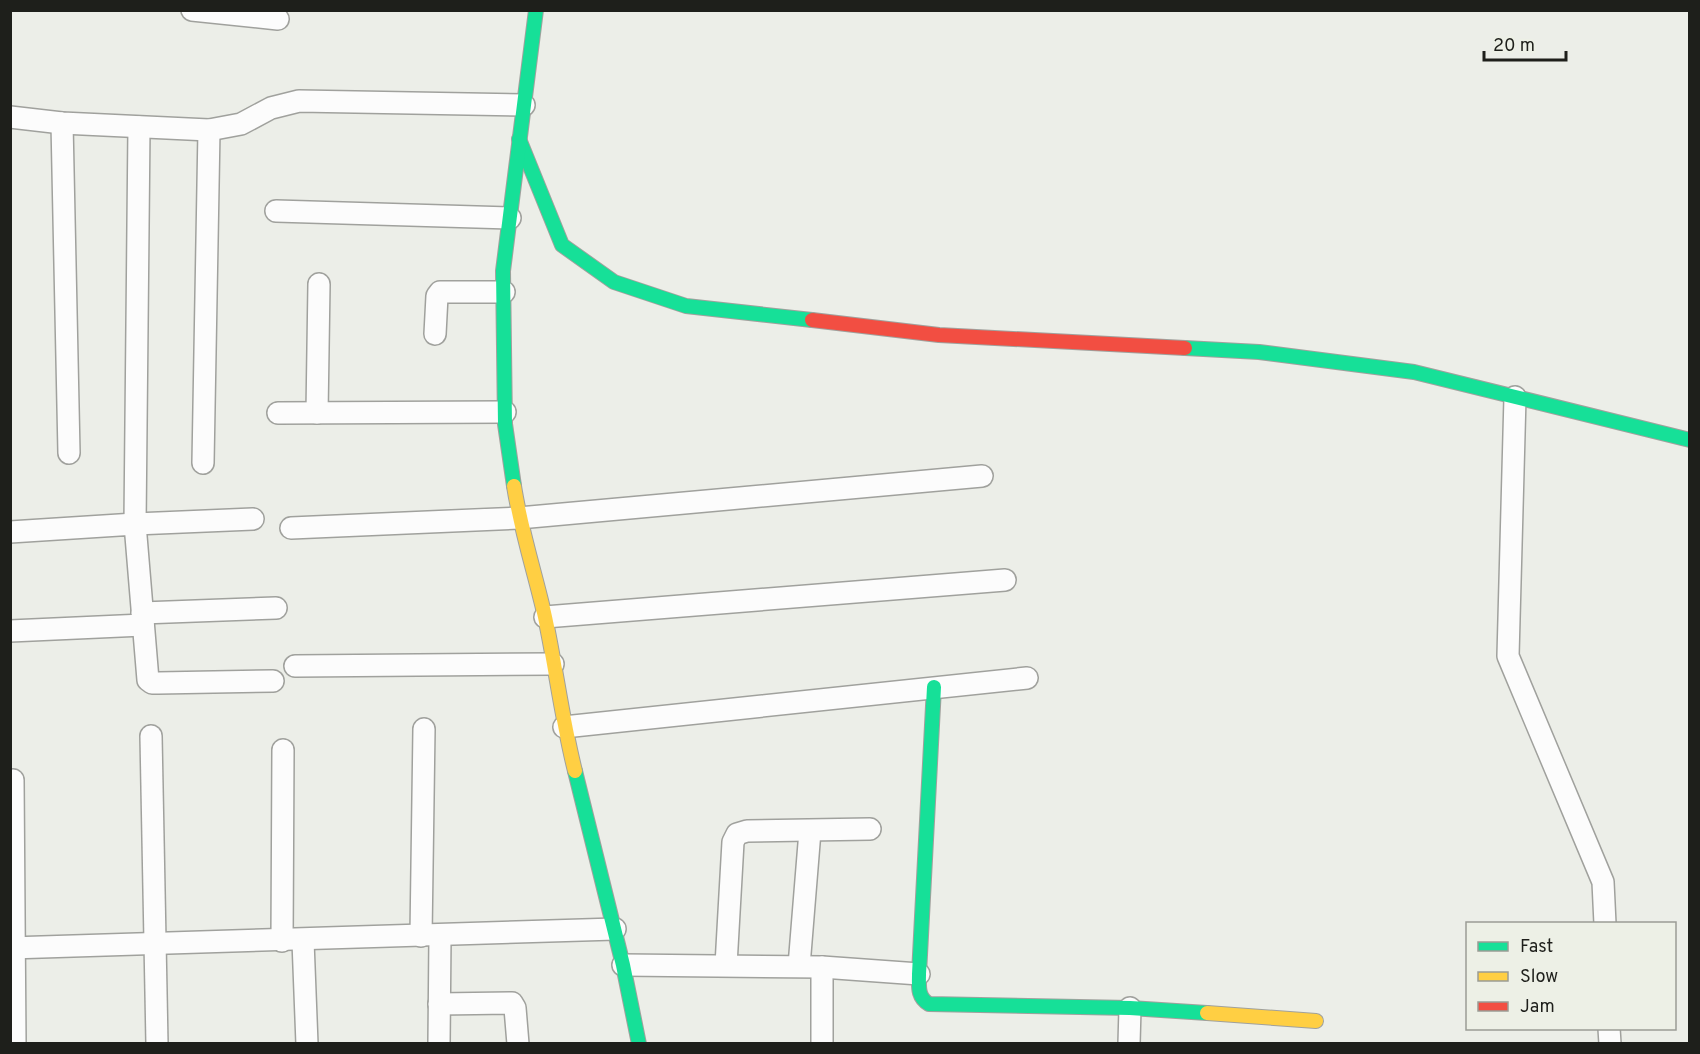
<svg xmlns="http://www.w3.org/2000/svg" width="1700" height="1054" viewBox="0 0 1700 1054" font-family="Overpass,sans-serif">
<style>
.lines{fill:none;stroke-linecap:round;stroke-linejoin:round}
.street-casing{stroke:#a0a19d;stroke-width:24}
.fast-casing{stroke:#a0a19d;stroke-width:16}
.slow-casing{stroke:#a0a19d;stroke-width:16}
.jam-casing{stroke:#a0a19d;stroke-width:16}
.street{stroke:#fcfcfc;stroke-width:21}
.fast{stroke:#16e098;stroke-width:14}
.slow{stroke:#ffcf43;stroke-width:14}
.jam{stroke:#f24e42;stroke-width:14}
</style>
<rect width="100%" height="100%" fill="#eceee8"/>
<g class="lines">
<g class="street-casing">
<g id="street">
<path d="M192,10L278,19"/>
<path d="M10,117L62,123L209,130L241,124L271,108L299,101L524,105"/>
<path d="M62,123L69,453"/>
<path d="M139,127L135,524L253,519"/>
<path d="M276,211L510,218"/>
<path d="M435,334L437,296L440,292H504"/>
<path d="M1515,397L1508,656L1603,882L1605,924"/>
<path d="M278,413L505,412"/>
<path d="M317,413L319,284"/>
<path d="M203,463L209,130"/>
<path d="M291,528L519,518L982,476"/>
<path d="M10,532L135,524L148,680L152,683H158L273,681"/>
<path d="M142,613L276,608"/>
<path d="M545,617L1005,580"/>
<path d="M10,631L143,625"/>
<path d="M295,666L553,664"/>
<path d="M564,727L1027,678"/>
<path d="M151,736L157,1044"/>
<path d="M13,780L15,1044"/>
<path d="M421,936L424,729"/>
<path d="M282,941L283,750"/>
<path d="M303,941L307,1044"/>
<path d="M10,948L615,929"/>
<path d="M623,965L822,967L919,974"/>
<path d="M726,965L733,842L737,834L747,831L870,829"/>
<path d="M799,966L810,831"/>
<path d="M822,967V1044"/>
<path d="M439,1004L512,1003L515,1008L518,1044"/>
<path d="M1609,1028L1610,1044"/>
<path d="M439,1044L440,936"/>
<path d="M1129,1044L1130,1008"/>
</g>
</g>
<g class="fast-casing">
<g id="fast">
<path d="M519,139L562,245L614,282L686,306L812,320"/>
<path d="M1185,348L1259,352L1414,372L1690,440"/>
<path d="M514,486L505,424L503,271L536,10"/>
<path d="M934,687L919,974C919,986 917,997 929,1004L1130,1008L1207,1013"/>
<path d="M575,771L623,965L639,1044"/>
</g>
</g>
<g class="slow-casing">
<g id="slow">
<path d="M514,486C521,531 535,573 545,617C556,668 562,720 575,771"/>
<path d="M1207,1013L1316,1021"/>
</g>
</g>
<g class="jam-casing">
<path id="jam" d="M812,320L939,335L1185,348"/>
</g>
<use href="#street" class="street"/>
<use href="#fast" class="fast"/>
<use href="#slow" class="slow"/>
<use href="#jam" class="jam"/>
</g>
<rect width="1700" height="1054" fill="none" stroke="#1e1f1b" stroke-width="24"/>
<rect x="1466" y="922" width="210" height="108" fill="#edf0e6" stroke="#9a9c95" stroke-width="1.5"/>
<rect x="1478" y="942" width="30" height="9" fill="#16e098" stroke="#9a9c95" stroke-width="1.5"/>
<text x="1520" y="952" font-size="18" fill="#1e1f1b">Fast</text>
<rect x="1478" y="972" width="30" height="9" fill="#ffcf43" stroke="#9a9c95" stroke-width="1.5"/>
<text x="1520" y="982" font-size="18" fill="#1e1f1b">Slow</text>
<rect x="1478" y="1002" width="30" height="9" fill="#f24e42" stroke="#9a9c95" stroke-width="1.5"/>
<text x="1520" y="1012" font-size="18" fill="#1e1f1b">Jam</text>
<path d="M1484 51v9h82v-9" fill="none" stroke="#1e1f1b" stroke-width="3"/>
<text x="1493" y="51" font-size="18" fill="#1e1f1b" stroke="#edf0e6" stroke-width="4.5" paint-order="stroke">20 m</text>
</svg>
